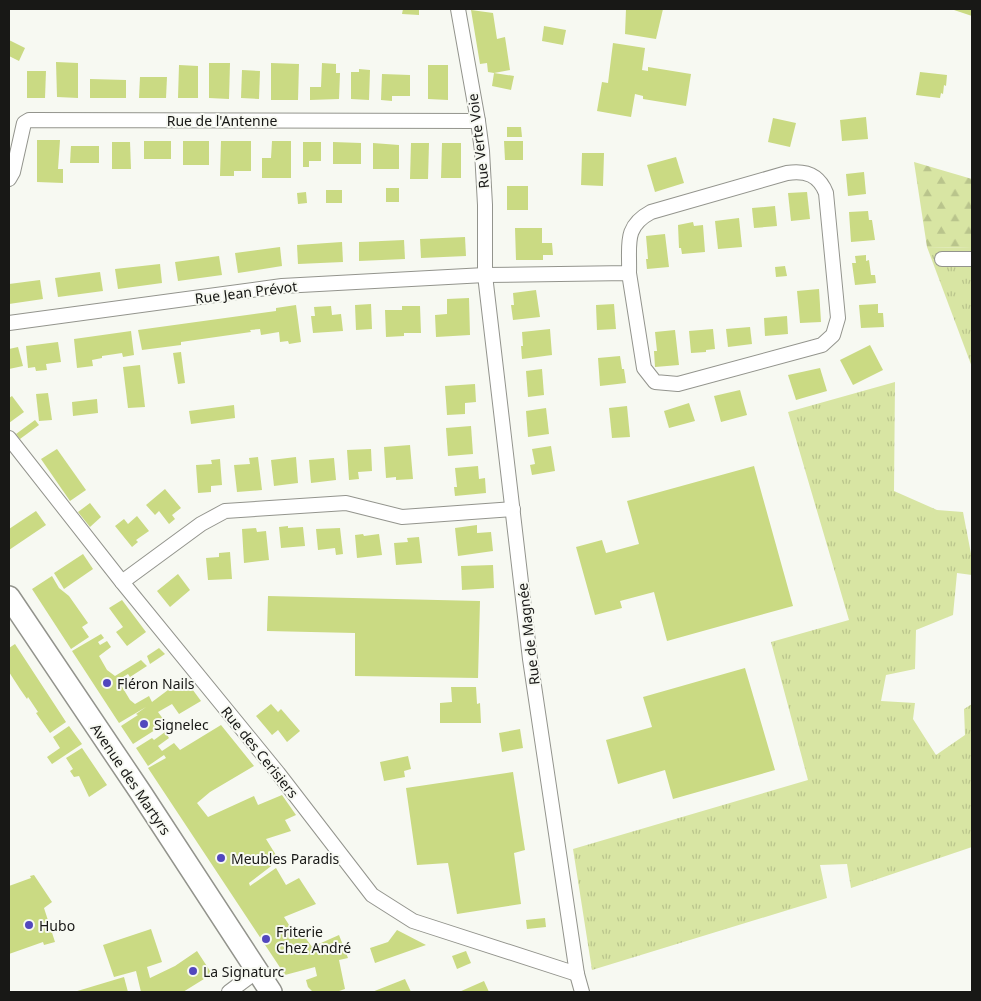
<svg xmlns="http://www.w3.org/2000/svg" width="981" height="1001" viewBox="0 0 981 1001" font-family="'Noto Sans',sans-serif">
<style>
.grass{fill:url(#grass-tufts)}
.forest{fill:url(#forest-firs)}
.building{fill:#cada83}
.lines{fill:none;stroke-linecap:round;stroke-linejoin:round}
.street-casing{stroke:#93948d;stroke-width:16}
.primary-casing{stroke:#93948d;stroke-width:24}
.street{stroke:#fff;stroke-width:14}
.primary{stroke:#fff;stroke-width:21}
.poi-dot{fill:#5247be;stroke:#f7f9f2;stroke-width:2}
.labels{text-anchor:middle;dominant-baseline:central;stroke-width:4;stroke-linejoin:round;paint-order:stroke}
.street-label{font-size:14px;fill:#181816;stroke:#f7f9f2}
.poi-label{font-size:14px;fill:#181816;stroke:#f7f9f2;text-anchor:start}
</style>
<defs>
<pattern id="grass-tufts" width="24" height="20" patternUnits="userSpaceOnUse" patternTransform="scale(1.25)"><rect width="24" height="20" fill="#d8e5a3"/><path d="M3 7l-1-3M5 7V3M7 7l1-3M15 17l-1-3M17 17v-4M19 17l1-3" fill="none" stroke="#b9c48c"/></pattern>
<pattern id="forest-firs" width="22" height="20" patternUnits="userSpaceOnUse" patternTransform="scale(1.25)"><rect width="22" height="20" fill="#d8e5a3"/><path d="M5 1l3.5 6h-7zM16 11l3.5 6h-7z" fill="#b9c48c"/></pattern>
</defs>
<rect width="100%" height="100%" fill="#f7f9f2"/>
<g class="grass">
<path d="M927,247L972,248V367Z"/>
<path d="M895,382L894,491L937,510L963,512L972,559V575L957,573L953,615L916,630L915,669L886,675L881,701L915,703L913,719L936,755L965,735L964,709L972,704V847L851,888L847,864L820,865L827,898L592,970L573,849L808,780L771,642L849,620L788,412Z"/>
</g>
<path class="forest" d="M914,162L972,179V248L927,247Z"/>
<g class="building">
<path d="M403,9H419V15L402,14Z"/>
<path d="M626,9H663L656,39L625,34Z"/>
<path d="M951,9H972V16Z"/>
<path d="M471,10L493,13L497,39L505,37L510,70L494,73L488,72L487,63L480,64Z"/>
<path d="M544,26L566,30L563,45L542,41Z"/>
<path d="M9,40L25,48L19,61L9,56Z"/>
<path d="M613,43L645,48L642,70L648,71V67L691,74L686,106L643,99V96L635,94L631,117L597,111L602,82L608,83Z"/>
<path d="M56,62L78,63V98L57,97Z"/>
<path d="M209,63H230L229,99L209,98Z"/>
<path d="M271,63L299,64L298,100H271Z"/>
<path d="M322,63L336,64V73H340L339,99L310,100V87H321Z"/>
<path d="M179,65L198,66V98H178Z"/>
<path d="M428,65H448V100L428,99Z"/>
<path d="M359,69L370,70L369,100L351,99V72H359Z"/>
<path d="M242,70L260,71L259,99L241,98Z"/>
<path d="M27,71H46L45,98H27Z"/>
<path d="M920,72L947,75L946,86L944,85L943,94L941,93L940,98L916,95Z"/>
<path d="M494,73L514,76L511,90L492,86Z"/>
<path d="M382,74L410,75V96H392V101L381,100Z"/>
<path d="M140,77H167L166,98H139Z"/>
<path d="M90,79L126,80V98H90Z"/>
<path d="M866,117L868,139L842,141L840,120Z"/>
<path d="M773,118L796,123L790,147L768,142Z"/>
<path d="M507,127H521L522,137H507Z"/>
<path d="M37,140H60L58,169H63V183L37,182Z"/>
<rect x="144" y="141" width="27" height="18"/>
<rect x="183" y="141" width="26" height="24"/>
<path d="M221,141H251V171H234V176H220Z"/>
<path d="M272,141H291V178H262V158H271Z"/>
<path d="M504,141H523V160H505Z"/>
<path d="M112,142H130L131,169H112Z"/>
<path d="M303,142H321V161H309V167H303Z"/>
<path d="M333,142L361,143V164H333Z"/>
<path d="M373,143L399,145V169H373Z"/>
<path d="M411,143H429L428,179H410Z"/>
<path d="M442,143H461V178H441Z"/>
<path d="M71,146H99V163H70Z"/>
<path d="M582,153H604L603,186L581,185Z"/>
<path d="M676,157L684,183L655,192L647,165Z"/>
<path d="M864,172L866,194L848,196L846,174Z"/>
<rect x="507" y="186" width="21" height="24"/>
<rect x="386" y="188" width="13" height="14"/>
<rect x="326" y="190" width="16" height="13"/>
<path d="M306,192L307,203L298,204L297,193Z"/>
<path d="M807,192L810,219L791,221L788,193Z"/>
<path d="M775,206L777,226L754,228L752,208Z"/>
<path d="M868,211L869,220H872L875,240L851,242L849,212Z"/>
<path d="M739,218L742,247L718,249L715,221Z"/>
<path d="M693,222L694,226L703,225L705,252L682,254L681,248H679L678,225Z"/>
<path d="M515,228H542V243H552L553,255H543V260H516Z"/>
<path d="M665,234L669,267L647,269L646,259H648L646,236Z"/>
<path d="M465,237L466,256L421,258L420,239Z"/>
<path d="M404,240L405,259L359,261V242Z"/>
<path d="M342,242L343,262L298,264L297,245Z"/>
<path d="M280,247L282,266L238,273L235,253Z"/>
<path d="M866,255V261L869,260L871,275H875L876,283L855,285L852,263H856L855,256Z"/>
<path d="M219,256L222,275L178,281L175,262Z"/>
<path d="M160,264L162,283L118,289L115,269Z"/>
<path d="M785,266L787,276L776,277L775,267Z"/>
<path d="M100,272L103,291L58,297L55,278Z"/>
<path d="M40,280L43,299L9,304V284Z"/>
<path d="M819,289L821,322L800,323L797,291Z"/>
<path d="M536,290L540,317L513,320L511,305H514L513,293Z"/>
<path d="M469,298L470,335L436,337L435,315L447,314V299Z"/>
<path d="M371,304L372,329L356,330L355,305Z"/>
<path d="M614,304L616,329L597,330L596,305Z"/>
<path d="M878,304V313H883L884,327L861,328L859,305Z"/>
<path d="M296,305L301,342L289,344L288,341L280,342L279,332L261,335L260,329L250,330L251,332L181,342V345L142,350L138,330L276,311V308Z"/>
<path d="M331,306L332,315L341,314L343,331L313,333L311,316H315L314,307Z"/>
<path d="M402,306H420L421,333H404V336L386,337L385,310H402Z"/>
<path d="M787,316L788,334L765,336L764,318Z"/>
<path d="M750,327L752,344L728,347L726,329Z"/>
<path d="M550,329L552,355L522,359L521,346H523L522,332Z"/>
<path d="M713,329L715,349L706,350V352L691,353L689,331Z"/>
<path d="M675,330L679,365L655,367L654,351H657L655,332Z"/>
<path d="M131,331L134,355L123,357L122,353L102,356V358L92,360L93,366L77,368L74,339Z"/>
<path d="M58,342L61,362L46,364L47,370L36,371L35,367L28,368L26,346Z"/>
<path d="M870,345L883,370L853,385L840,360Z"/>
<path d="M18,347L23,366L9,369V349Z"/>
<path d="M181,352L185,383L178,384L173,353Z"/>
<path d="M620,356L622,369H624L626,383L600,386L598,358Z"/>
<path d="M140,365L145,407L128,408L123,367Z"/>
<path d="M820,368L827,391L796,400L788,375Z"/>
<path d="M542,369L544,395L528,397L526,371Z"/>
<path d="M475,384L476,402L465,403V414L447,415L445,386Z"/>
<path d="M740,390L747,415L721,422L714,396Z"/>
<path d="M48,393L52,420L39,421L36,394Z"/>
<path d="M12,396L24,412L9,423V398Z"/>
<path d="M97,399L98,413L73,416L72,402Z"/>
<path d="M689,403L695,421L669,428L664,411Z"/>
<path d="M234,405L235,418L191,424L189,411Z"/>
<path d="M627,406L630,437L612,438L609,408Z"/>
<path d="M546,408L549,434L528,437L526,411Z"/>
<path d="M35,420L39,425L20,439L16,434Z"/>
<path d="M471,426L473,454L448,456L446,428Z"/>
<path d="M410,445L413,479L396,480V477L386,478L384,447Z"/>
<path d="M551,446L555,471L532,475L530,465L535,464L532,449Z"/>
<path d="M57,449L86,490L70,501L41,459Z"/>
<path d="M371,449L372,471L358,472L359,479L349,480L347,450Z"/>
<path d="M258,457L262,490L237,492L234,465L250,464L249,458Z"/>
<path d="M296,457L298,483L274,486L271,460Z"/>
<path d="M334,458L336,480L311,483L309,460Z"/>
<path d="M220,459L222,485L211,486V492L198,493L196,465L212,464L211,460Z"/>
<path d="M478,466L479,479L485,478L486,493L455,496L454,487H457L455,468Z"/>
<path d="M754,466L793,606L667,641L654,592L620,601L622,608L595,615L576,547L602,540L606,553L639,544L627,501Z"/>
<path d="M165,489L181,508L172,515L175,519L169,524L159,511L155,515L146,505Z"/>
<path d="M90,503L101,517L90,527L78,512Z"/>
<path d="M36,511L46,525L9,550V529Z"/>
<path d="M137,516L149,531L136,540L138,542L132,547L115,526L124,519L128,524Z"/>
<path d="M477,525V533L491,532L493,551L458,556L455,528Z"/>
<path d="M288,526V528L303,527L305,546L281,548L279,527Z"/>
<path d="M256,528L257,532L266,531L269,560L244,563L242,529Z"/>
<path d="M340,528L343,554L336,555L335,548L318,550L316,529Z"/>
<path d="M363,534L364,536L379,534L382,555L357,558L355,535Z"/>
<path d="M419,537L422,563L396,565L394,543L408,542L407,538Z"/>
<path d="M230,552L232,579L208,580L206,558L219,557V553Z"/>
<path d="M83,554L93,569L64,589L54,573Z"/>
<path d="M493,565L494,588L462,590L461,566Z"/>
<path d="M178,574L190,590L170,607L157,591Z"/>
<path d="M52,576L59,588L69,596L88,623L82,627L89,637L71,649L32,589Z"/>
<path d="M268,596L480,601L478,678L355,676V633L267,631Z"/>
<path d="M122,600L146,632L127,646L116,632L123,627L109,608Z"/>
<path d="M101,634L104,638L98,642L100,645L107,641L111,647L99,656L107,670L115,676L141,660L147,666L130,677L128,674L118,680L130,700L135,704L149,696L152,702L184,678L201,701L179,714L172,704L158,712L166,723L133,744L121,726L138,715L136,714L146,707L119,723L72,651Z"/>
<path d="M15,644L66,722L50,733L36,713L38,712L28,697L27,699L20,689L9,672V648Z"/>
<path d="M159,648L165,654L150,664L147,656Z"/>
<path d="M745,668L775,770L673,799L665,770L618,784L606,740L652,727L643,697Z"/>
<path d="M451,687H476L477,704L480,703L481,723H440V703L452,702Z"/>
<path d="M271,704L278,712L281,709L300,731L287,742L278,730L272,735L256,716Z"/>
<path d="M221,725L254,766L210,792L197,803L208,817L254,796L258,805L282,795L296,815L285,820L291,831L266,839L279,860L249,883L250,886L276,868L286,885L299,878L316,904L284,917L291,928L287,929L295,938L302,933L312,947L339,935L348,958L339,960L345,989L336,992H313L308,987L306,980L317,976L315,967L285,975L148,768L166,758L164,755L148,766L136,748L152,738L154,740L165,732L169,738L158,746L162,751L174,743L180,750Z"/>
<path d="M69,726L82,744L52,764L47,757L60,748L53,737Z"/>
<path d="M520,729L523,748L502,752L499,733Z"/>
<path d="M82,748L107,785L89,797L79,776L74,777L70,771L73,769L66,758Z"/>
<path d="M408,756L411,769L404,771L405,777L384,781L380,762Z"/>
<path d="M513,772L525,850L514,853L521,904L457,914L448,863L417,865L406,788Z"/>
<path d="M34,875L52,902L44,908L55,942L44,945L43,942L9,954V886L31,878L30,876Z"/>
<path d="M545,918L546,927L527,929L526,920Z"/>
<path d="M151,929L162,962L147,967L150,978L175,966L197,951L212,974L183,992H141L136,971L114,977L103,945Z"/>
<path d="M397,930L426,945L375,963L370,948L388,942Z"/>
<path d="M466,951L471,963L457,969L452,956Z"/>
<path d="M124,977L128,992H74Z"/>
<path d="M405,979L411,992H372Z"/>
<path d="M484,981L489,992H459Z"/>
</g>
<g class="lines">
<g class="street-casing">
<g id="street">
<path d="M458,9L478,121L482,151L485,205V275L530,659L577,974L582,992"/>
<path d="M9,179L13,172L24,123L29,120L478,121"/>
<path d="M942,259H972"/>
<path d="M9,323L282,286L485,275L629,273L644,368L655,382L678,384L822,345L833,335L838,318L826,193C819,175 806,170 787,173L651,212C623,227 630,245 629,273"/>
<path d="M9,438L122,582L278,773L372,895L413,921L577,974"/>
<path d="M122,582L201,524L225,511L346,503L402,517L513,509"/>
<path d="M229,992L257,971"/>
</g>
</g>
<g class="primary-casing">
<path id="primary" d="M9,597L141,793L271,992"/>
</g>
<use href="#street" class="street"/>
<use href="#primary" class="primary"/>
</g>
<g class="poi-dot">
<circle cx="107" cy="683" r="5"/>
<circle cx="144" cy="724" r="5"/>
<circle cx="221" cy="858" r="5"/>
<circle cx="29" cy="925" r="5"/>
<circle cx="266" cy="939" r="5"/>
<circle cx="193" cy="971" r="5"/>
</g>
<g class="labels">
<g class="street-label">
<text x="222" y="120">Rue de l'Antenne</text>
<text transform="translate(478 141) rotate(-97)">Rue Verte Voie</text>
<text transform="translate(246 292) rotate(-7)">Rue Jean Prévot</text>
<text transform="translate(528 634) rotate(-97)">Rue de Magnée</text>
<text transform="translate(260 752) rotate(51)">Rue des Cerisiers</text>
<text transform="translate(131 779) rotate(56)">Avenue des Martyrs</text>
</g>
<g class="poi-label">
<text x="117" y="683">Fléron Nails</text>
<text x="154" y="724">Signelec</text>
<text x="231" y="858">Meubles Paradis</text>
<text x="39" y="925">Hubo</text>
<text x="276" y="931">Friterie<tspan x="276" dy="16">Chez André</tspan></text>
<text x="203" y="971">La Signaturc</text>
</g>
</g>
<rect width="981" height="1001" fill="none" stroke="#181816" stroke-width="20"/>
</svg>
